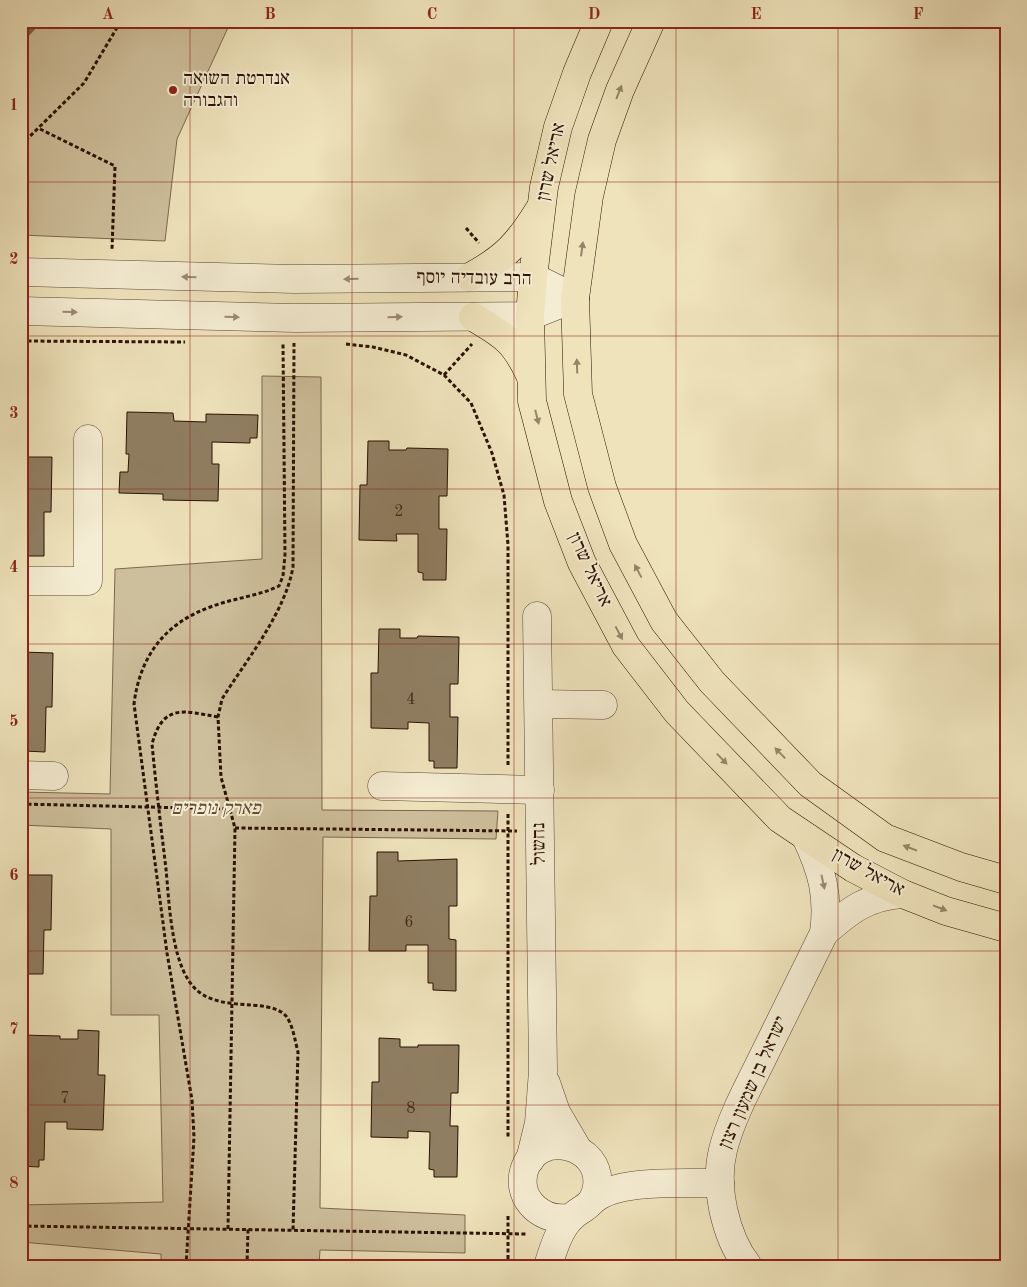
<svg xmlns="http://www.w3.org/2000/svg" width="1027" height="1287" viewBox="0 0 1027 1287" font-family="'Old Standard TT','Frank Ruhl Libre',serif">
<style>
.green{fill:#cebf9c;stroke:#7c684e}
.lines{fill:none;stroke-linecap:round;stroke-linejoin:round}
.stream{stroke:#78644a;stroke-width:7}
.building{fill:#907e62;stroke:#2a1100}
.minor-casing{stroke:#5b462f;stroke-width:29}
.major-casing{stroke:#2a1100;stroke-width:29}
.path{stroke:#2a1100;stroke-width:3;stroke-dasharray:4 2.5;stroke-linecap:butt}
.minor{stroke:#f5edd3;stroke-width:28}
.major{stroke:#efe3bc;stroke-width:28}
.oneway{fill:#968467}
.oneway2{fill:#9a8a74}
.grid{fill:none;stroke:#8f2418;stroke-width:1;stroke-opacity:0.55}
.poi-dot{fill:#8f2418;stroke:#f5edd3;stroke-width:2}
.labels{text-anchor:middle;dominant-baseline:central;stroke-width:4;stroke-linejoin:round;paint-order:stroke}
.number-label{font-size:16px;fill:#442c18}
.poi-label{font-size:19px;fill:#2a1100;stroke:#f5edd3;text-anchor:start}
.street-label{font-size:19px;fill:#2a1100;stroke:#f5edd3}
.park-label{font-size:19px;font-style:italic;fill:#634e37;stroke:#f5edd3}
.neatline{fill:none;stroke:#8f2418;stroke-width:2}
.grid-label{font-size:16px;text-anchor:middle;font-weight:bold;fill:#8f2418}
</style>
<rect width="100%" height="100%" fill="#efe3bc"/>
<filter id="stains"><feTurbulence type="fractalNoise" baseFrequency=".004" numOctaves="4"/><feColorMatrix values="0 0 0 0 .2 0 0 0 0 .09 0 0 0 0 .02 0 0 0 .5 -.17"/></filter>
<radialGradient id="worn" r=".72"><stop offset=".6" stop-color="#630" stop-opacity="0"/><stop offset="1" stop-color="#630" stop-opacity=".3"/></radialGradient>
<g class="green">
<path d="M21,21H231L177,139L165,241L21,235Z"/>
<path d="M262,376L321,377L322,810L498,811L496,839L323,837L320,1208L465,1215V1253L320,1250L319,1266H161V1254L21,1242V1205L163,1202L159,1015H111V829L21,825V792L110,794L115,569L262,559Z"/>
</g>
<g class="lines">
<path class="stream" d="M21,39L38,21"/>
</g>
<g class="building">
<path d="M127,412L173,413L174,421L206,422V414L258,415L257,438H250V443L212,442V464H219L218,501L163,500V494L119,493L120,472H128L129,454H126Z"/>
<path d="M368,441H389V450H406L407,448L448,449L447,496H439V529H447L446,580H423V573L418,572V534H396L397,541L359,540L360,485H367Z"/>
<path d="M21,457H52L51,512H44V556H23Z"/>
<path d="M379,629H400V638H417L418,636L459,637L458,684H450V717H458L457,768H434V761H429V723L408,722V729L371,728V673H378Z"/>
<path d="M21,652L53,653L52,707H46L45,752L24,751V742H21Z"/>
<path d="M377,852H398V861L457,859V906H449V939L456,940V991L433,990V983H428V945H406V951H369L370,896H377Z"/>
<path d="M21,875H52L51,930H44L43,974H22Z"/>
<path d="M78,1030L99,1031L98,1075H105L103,1130L67,1129V1122H45L44,1160H39V1167L21,1166V1115L25,1116L26,1082H21V1035L60,1036V1039H78Z"/>
<path d="M379,1038L400,1039V1047H418V1045H459L458,1093H451L450,1126H458L457,1177H434V1170L429,1169L430,1132L408,1131V1138L371,1137L372,1082H379Z"/>
</g>
<g class="lines">
<g class="minor-casing">
<g id="minor">
<path d="M21,272L295,279L533,277L575,298"/>
<path d="M21,311L295,318L530,316L575,298"/>
<path d="M21,581H88V439"/>
<path d="M539,704L603,705"/>
<path d="M21,775L54,776"/>
<path d="M382,786L540,790"/>
<path d="M824,933C850,910 868,896 903,894"/>
<path d="M546,1083L556,1112L577,1148"/>
<path d="M530,1160L539,1123L543,1071L537,616"/>
<path d="M592,1201C617,1178 686,1184 720,1183"/>
<path d="M548,1266C553,1250 558,1233 568,1221C579,1207 593,1210 597,1187C603,1143 536,1128 524,1171C516,1200 544,1224 572,1217"/>
<path d="M748,1266C725,1237 714,1186 723,1150C730,1121 747,1089 760,1063C782,1019 803,976 824,933C829,895 822,871 806,837"/>
</g>
</g>
<g class="major-casing">
<g id="major">
<path d="M599,21L577,73L558,127L544,187L533,277L530,316L532,401L558,501L582,563L626,646L677,712L780,819L853,868L903,894L946,911L1006,928"/>
<path d="M651,21L620,90L602,140L589,196L575,298L578,394L602,487L623,544L664,621L712,682L810,784L885,838L961,867L1006,880"/>
<path d="M470,277C505,258 518,244 539,210"/>
<path d="M473,317C504,335 515,342 530,375"/>
</g>
</g>
<g class="path">
<path d="M40,129L115,166L112,249"/>
<path d="M21,145L84,83L121,21"/>
<path d="M466,228L479,243"/>
<path d="M21,341L185,342"/>
<path d="M346,344L373,347L406,355L444,375L471,403L492,453L504,495L508,545V765"/>
<path d="M444,375L472,344"/>
<path d="M218,717C184,711 163,703 152,744C156,786 161,828 166,869C169,901 171,954 189,981C212,1017 267,995 286,1016C293,1025 295,1041 298,1052L293,1230"/>
<path d="M21,804L231,809"/>
<path d="M508,814V1138"/>
<path d="M235,828L517,831"/>
<path d="M508,1216V1266"/>
<path d="M21,1226L526,1234"/>
<path d="M228,1229L235,828L221,777L218,717L222,699C247,659 285,613 293,567L294,343"/>
<path d="M186,1266L194,1137L192,1100L167,953L134,704C140,655 166,622 213,606C235,598 258,596 279,586L283,576L285,555L283,343"/>
<path d="M247,1266L248,1229"/>
</g>
<use href="#minor" class="minor"/>
<use href="#major" class="major"/>
</g>
<defs><path id="oneway-solid" d="M-6-.8H1V-3.2L6.5 0L1 3.2V.8H-6Z" transform="scale(1.25)"/></defs>
<g class="oneway">
<use href="#oneway-solid" transform="translate(619 92) rotate(-69)"/>
<use href="#oneway-solid" transform="translate(582 249) rotate(-82)"/>
<use href="#oneway-solid" transform="translate(577 366) rotate(-92)"/>
<use href="#oneway-solid" transform="translate(537 417) rotate(76)"/>
<use href="#oneway-solid" transform="translate(638 571) rotate(-118)"/>
<use href="#oneway-solid" transform="translate(619 633) rotate(62)"/>
<use href="#oneway-solid" transform="translate(780 753) rotate(-134)"/>
<use href="#oneway-solid" transform="translate(722 759) rotate(46)"/>
<use href="#oneway-solid" transform="translate(910 848) rotate(-159)"/>
<use href="#oneway-solid" transform="translate(940 908) rotate(21)"/>
</g>
<g class="oneway2">
<use href="#oneway-solid" transform="translate(189 277) rotate(-179)"/>
<use href="#oneway-solid" transform="translate(351 279) rotate(179)"/>
<use href="#oneway-solid" transform="translate(70 312) rotate(2)"/>
<use href="#oneway-solid" transform="translate(232 317) rotate(2)"/>
<use href="#oneway-solid" transform="translate(395 317) rotate(-1)"/>
<use href="#oneway-solid" transform="translate(823 882) rotate(78)"/>
</g>
<path class="grid" d="M190,21V1266M352,21V1266M514,21V1266M676,21V1266M838,21V1266M21,182H1006M21,336H1006M21,489H1006M21,644H1006M21,798H1006M21,951H1006M21,1105H1006"/>
<circle class="poi-dot" cx="173" cy="90" r="5"/>
<g class="labels">
<g class="number-label">
<text x="399" y="512">2</text>
<text x="411" y="700">4</text>
<text x="409" y="923">6</text>
<text x="65" y="1099">7</text>
<text x="411" y="1109">8</text>
</g>
<g class="poi-label">
<text x="183" y="79">אנדרטת השואה<tspan x="183" dy="22">והגבורה</tspan></text>
</g>
<g class="street-label">
<text transform="translate(552 162) rotate(-78)">אריאל שרון</text>
<text transform="translate(474 279) rotate(1)">הרב עובדיה יוסף</text>
<text transform="translate(589 570) rotate(65)">אריאל שרון</text>
<text transform="translate(540 844) rotate(-91)">נחשול</text>
<text transform="translate(868 873) rotate(29)">אריאל שרון</text>
<text transform="translate(754 1083) rotate(-66)">ישראל בן שמעון רצון</text>
</g>
<g class="park-label">
<text x="216" y="809">פארק נופרים</text>
</g>
</g>
<rect width="1027" height="1287" fill="none" stroke="#efe3bc" stroke-width="55"/>
<rect x="28" y="28" width="972" height="1232" class="neatline"/>
<g class="grid-label">
<text x="108" y="19">A</text>
<text x="270" y="19">B</text>
<text x="432" y="19">C</text>
<text x="594" y="19">D</text>
<text x="756" y="19">E</text>
<text x="918" y="19">F</text>
<text x="14" y="110">1</text>
<text x="14" y="264">2</text>
<text x="14" y="418">3</text>
<text x="14" y="572">4</text>
<text x="14" y="726">5</text>
<text x="14" y="880">6</text>
<text x="14" y="1034">7</text>
<text x="14" y="1188">8</text>
</g>
<rect width="100%" height="100%" filter="url(#stains)"/>
<rect width="100%" height="100%" fill="url(#worn)"/>
</svg>
